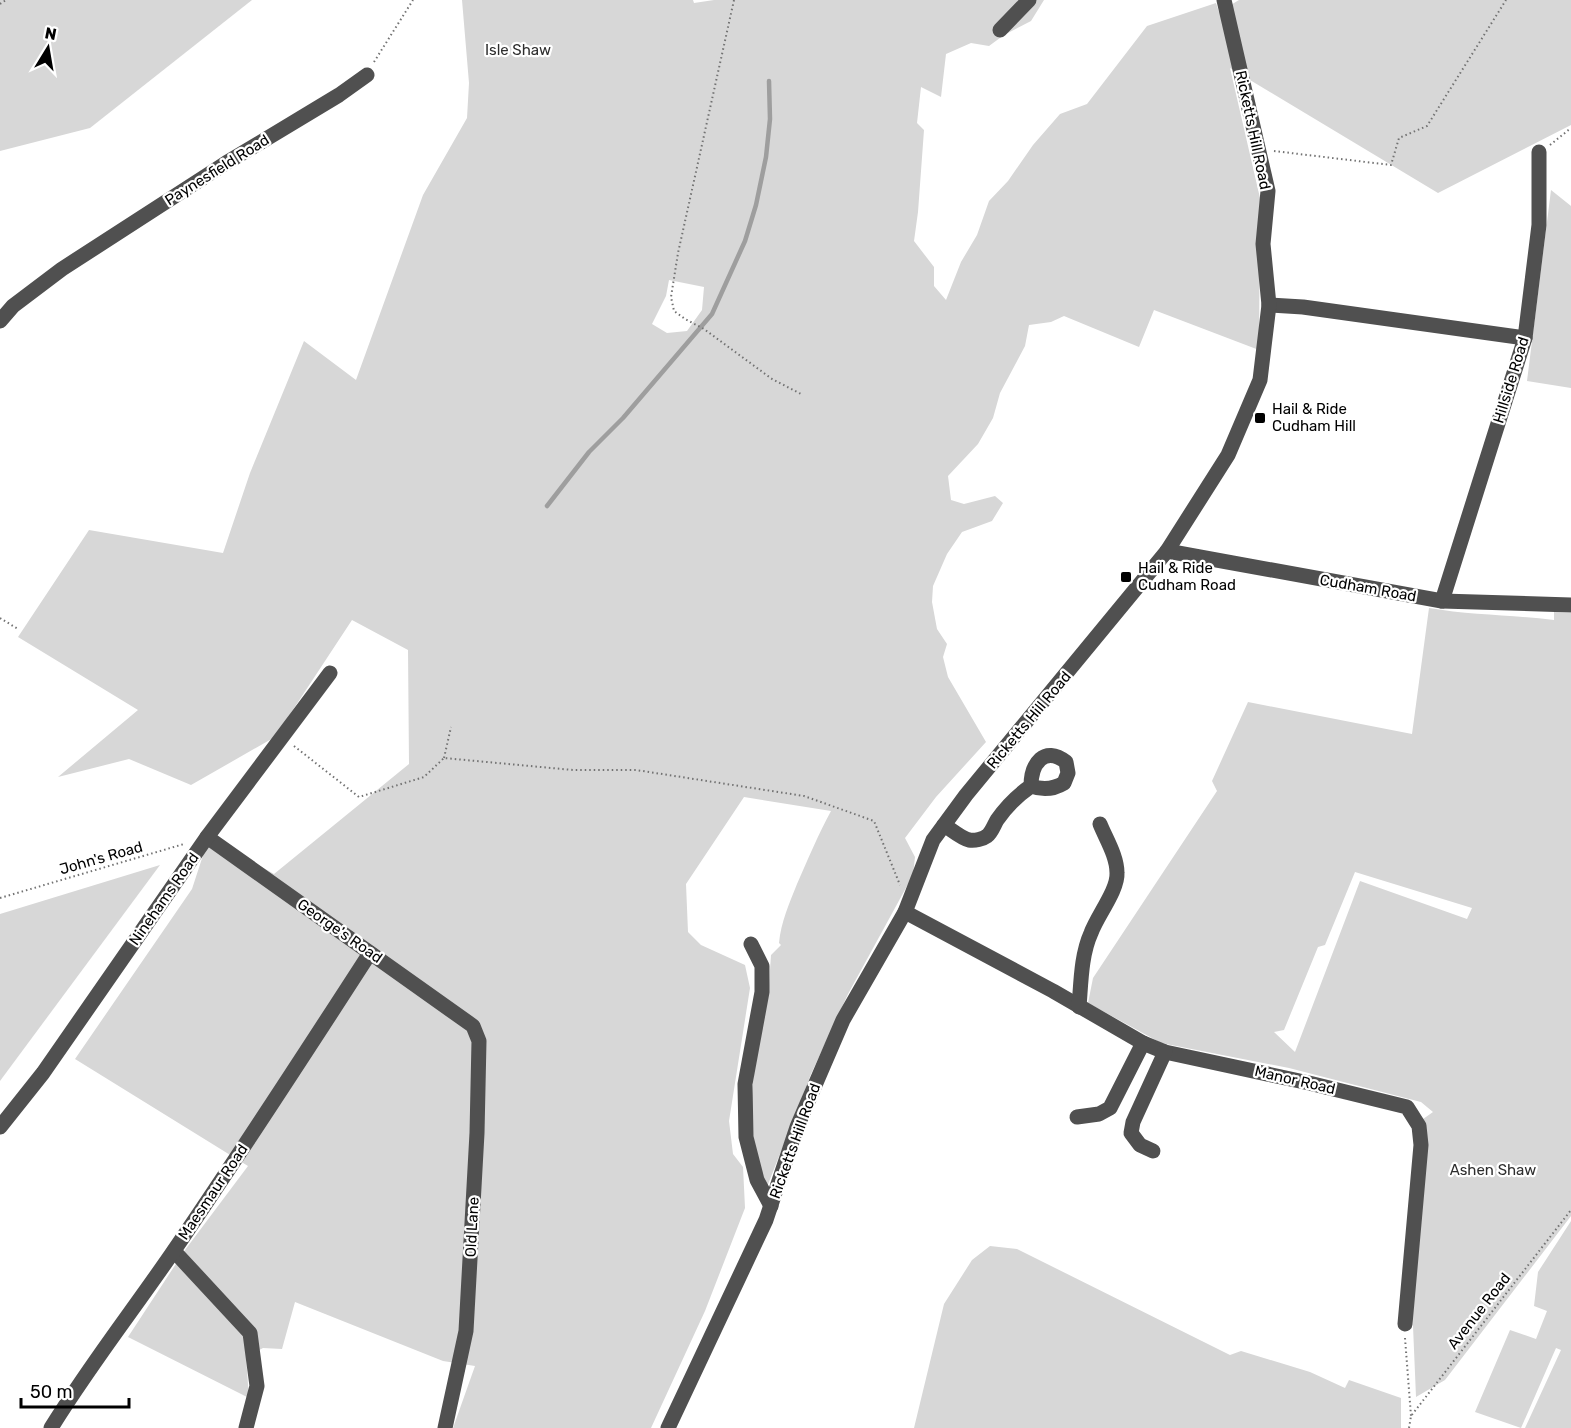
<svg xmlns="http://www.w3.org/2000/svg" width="1571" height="1428" viewBox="0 0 1571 1428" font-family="Rubik,sans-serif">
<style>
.green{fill:#d7d7d7;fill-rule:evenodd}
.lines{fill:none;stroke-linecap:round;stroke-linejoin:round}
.stream{stroke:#9e9e9e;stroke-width:4.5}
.path{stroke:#727272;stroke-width:2;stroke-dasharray:1.5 3;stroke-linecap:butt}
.minor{stroke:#505050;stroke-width:15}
.poi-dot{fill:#000;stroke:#fff;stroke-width:2}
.labels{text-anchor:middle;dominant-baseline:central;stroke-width:4.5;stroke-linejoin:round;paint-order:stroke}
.park-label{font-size:15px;fill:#2e2e2e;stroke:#fff}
.street-label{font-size:15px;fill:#000;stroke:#fff}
.poi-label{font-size:15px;fill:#000;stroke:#fff;text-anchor:start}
</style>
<rect width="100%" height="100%" fill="#fff"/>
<g class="green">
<path d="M0,0H252L90,128L0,151Z"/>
<path d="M462,0H693L694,3L714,0H1044L1031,21L1004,35L989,46L971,43L946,54L941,97L921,87L917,123L924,130L918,212L914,241L934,267V286L946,300L961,262L977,235L989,201L1008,181L1033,145L1060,114L1087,104L1147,26L1216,3L1219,12L1239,0H1571V125L1438,193L1230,68L1260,198L1259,350L1154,310L1139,347L1064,316L1051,322L1029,325L1025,346L1000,393L993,418L978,444L948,476L951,500L964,504L995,496L1003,503L992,521L962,532L947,554L933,586L932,602L937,629L947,644L943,657L948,677L986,742L936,797L905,838L915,857L913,875L848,994L811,1074L767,1187L756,1160L750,1123L755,1056L769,985L771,955L781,945L779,943C781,922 789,904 797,884C808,859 818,835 831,811L744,797L686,884L688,932L701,945L745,965L750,988L729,1121L733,1154L743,1167L745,1208L705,1311L651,1428H453L475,1366L443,1361L295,1302L282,1349L263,1348L246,1357L249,1398L128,1337L185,1250L248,1166L75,1059L192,889L209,837L274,874L409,764L408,650L352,620L275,737L191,785L129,759L58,777L138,710L18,637L89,530L223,553L250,473L304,341L356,380L423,195L467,118L469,83ZM669,280L704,287L702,310L687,331L667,333L652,324L666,296Z"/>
<path d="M1551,190L1571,206V388L1527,381Z"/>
<path d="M1429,608C1470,615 1512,615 1554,620V612L1571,613V1216L1445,1380L1416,1397L1413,1326L1416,1124L1433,1112L1421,1102L1289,1068L1161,1043L1088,1003L1093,978L1217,791L1212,781L1248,702L1412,734ZM1355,872L1472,908L1467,919L1360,881L1295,1052L1274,1032L1284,1030L1318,947L1325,945Z"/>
<path d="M160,865L0,1081V914Z"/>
<path d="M1571,1221V1428H1525L1561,1350L1556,1348L1521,1428L1475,1412L1510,1330L1536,1339L1547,1311L1534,1306L1538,1272Z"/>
<path d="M990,1246L1017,1249L1230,1355L1241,1351L1310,1372L1345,1388L1349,1380L1401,1398V1428H914L944,1304L972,1260Z"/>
</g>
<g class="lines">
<path class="stream" d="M547,506L589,452L623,418L712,314L745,241L756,205L766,157L770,119L769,81"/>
<g class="path">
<path d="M734,0L678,253L671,297L674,311L685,319L704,329L772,379L801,394"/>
<path d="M0,4L6,0"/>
<path d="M374,62L413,0"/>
<path d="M1550,145L1571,128"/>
<path d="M1274,151L1391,165L1399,138L1427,126L1506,0"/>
<path d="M0,618L18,629"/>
<path d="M294,746L359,797L424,777L444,758L573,770H636L804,796L874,821L900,885"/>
<path d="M444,758L451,727"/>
<path d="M0,898L184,844"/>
<path d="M1405,1338L1411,1416"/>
<path d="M1409,1428L1411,1416L1571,1210"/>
</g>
<g class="minor">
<path d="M1000,30L1029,0"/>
<path d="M1269,305L1303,307L1525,338"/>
<path d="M0,321L13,306L62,269L226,163L339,95L367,75"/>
<path d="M1167,551L1442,601L1571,605"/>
<path d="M1442,601L1525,338L1539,225V152"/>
<path d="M944,825C952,830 961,838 969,840C975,841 983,839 987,836C992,832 994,825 997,820C1006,807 1018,795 1031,786C1042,790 1054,789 1064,783L1068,773L1066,762C1044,745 1031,764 1031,786"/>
<path d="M207,837L473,1026L479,1041L477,1133L466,1331L445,1428"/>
<path d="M905,912L1053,991L1143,1043L1165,1052L1309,1083L1407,1107L1419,1126L1421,1145L1405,1324"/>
<path d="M751,944L762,966V992L745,1084L746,1137L757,1180L771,1206"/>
<path d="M1079,1007C1081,983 1081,955 1091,933C1097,916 1118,890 1117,873C1117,856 1106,839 1100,824"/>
<path d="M1077,1117L1099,1114L1110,1108L1143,1043"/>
<path d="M0,1127L43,1073L207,837L330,673"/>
<path d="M1153,1151L1140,1145L1131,1133L1133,1122L1165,1052"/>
<path d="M174,1251L250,1333L257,1386L246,1428"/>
<path d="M51,1428C89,1366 134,1309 175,1249C242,1151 306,1052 370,953"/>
<path d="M668,1428L766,1220L797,1127L843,1020L905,912L933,840L966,795L1167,551L1228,455L1260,380L1269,305L1263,244L1268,191L1224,0"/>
</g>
</g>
<g class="poi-dot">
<rect x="1254" y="412" width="12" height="12" rx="3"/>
<rect x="1120" y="571" width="12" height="12" rx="3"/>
</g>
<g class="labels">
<g class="park-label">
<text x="518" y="50">Isle Shaw</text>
<text x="1493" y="1170">Ashen Shaw</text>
</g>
<g class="street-label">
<text transform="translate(1253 130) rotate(78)">Ricketts Hill Road</text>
<text transform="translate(217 170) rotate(-32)">Paynesfield Road</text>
<text transform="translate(1511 380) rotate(-73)">Hillside Road</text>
<text transform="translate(1368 588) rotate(10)">Cudham Road</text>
<text transform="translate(1029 720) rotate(-50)">Ricketts Hill Road</text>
<text transform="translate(101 858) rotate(-16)">John's Road</text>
<text transform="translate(164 899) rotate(-55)">Ninehams Road</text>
<text transform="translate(340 931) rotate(35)">George's Road</text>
<text transform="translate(1295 1080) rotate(13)">Manor Road</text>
<text transform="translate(795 1141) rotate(-70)">Ricketts Hill Road</text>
<text transform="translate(213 1192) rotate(-56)">Maesmaur Road</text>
<text transform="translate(472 1227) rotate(-87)">Old Lane</text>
<text transform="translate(1479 1311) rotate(-52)">Avenue Road</text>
</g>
<g class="poi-label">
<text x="1272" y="409">Hail &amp; Ride<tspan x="1272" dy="17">Cudham Hill</tspan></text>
<text x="1138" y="568">Hail &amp; Ride<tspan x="1138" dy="17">Cudham Road</tspan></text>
</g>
</g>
<g transform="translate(48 48) rotate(11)" stroke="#ffffff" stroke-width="4.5" paint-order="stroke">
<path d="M0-4.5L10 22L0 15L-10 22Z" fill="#000000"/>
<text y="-9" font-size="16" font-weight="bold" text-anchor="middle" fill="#000000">N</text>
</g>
<path d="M21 1398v9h108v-9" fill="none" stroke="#000000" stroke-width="3"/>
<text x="30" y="1398" font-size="18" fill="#000000" stroke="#ffffff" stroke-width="4.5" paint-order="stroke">50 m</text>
</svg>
